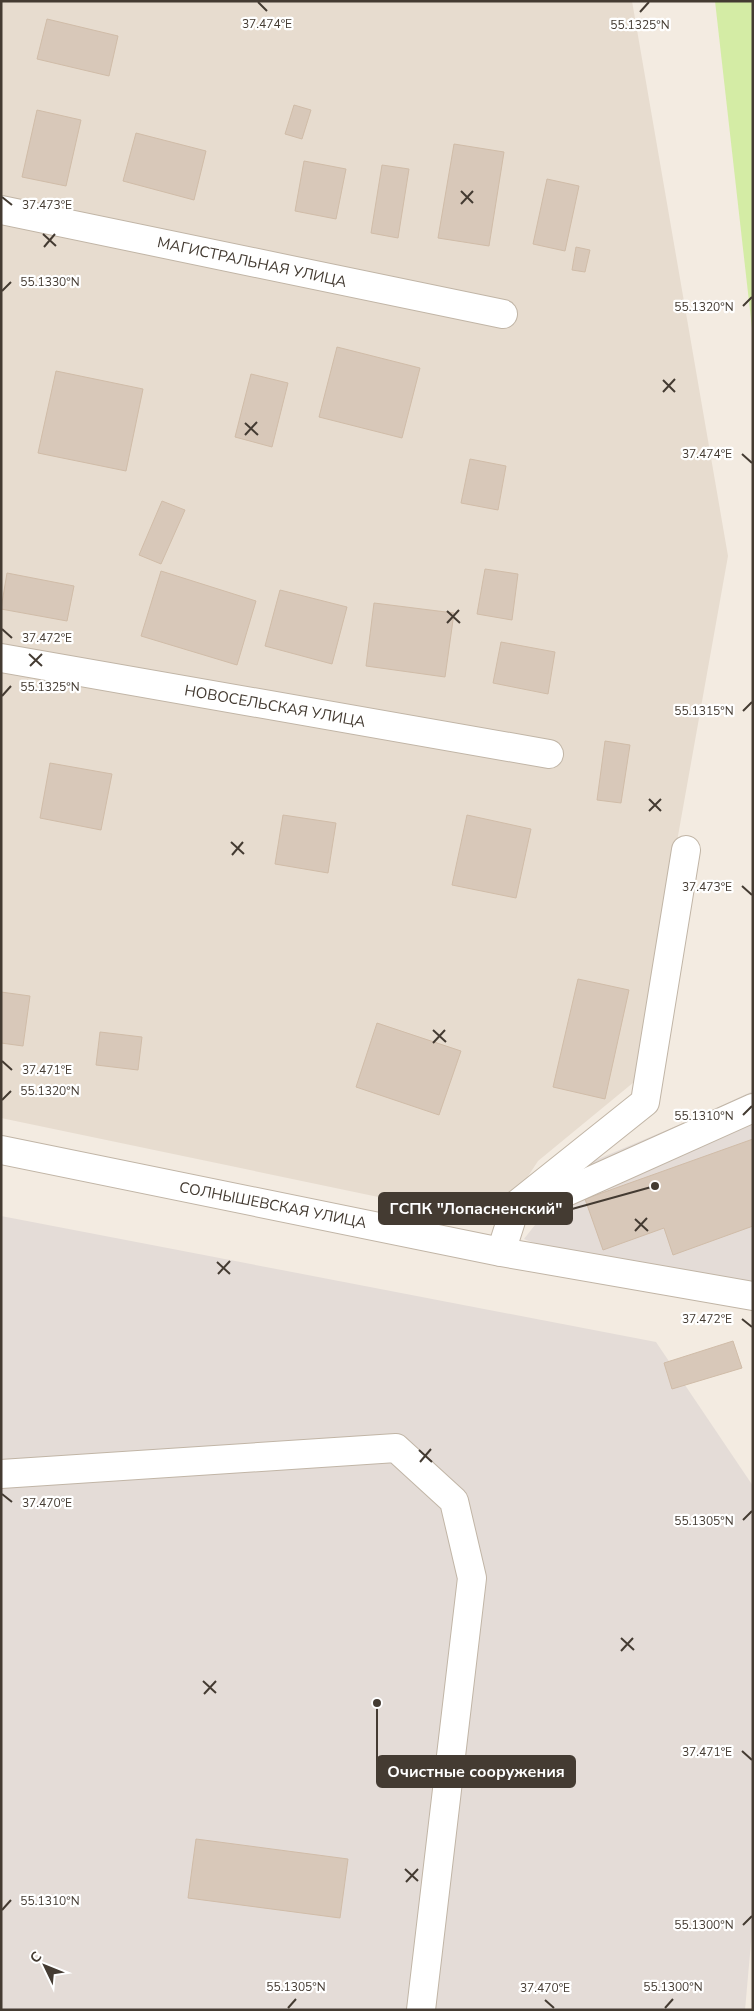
<svg xmlns="http://www.w3.org/2000/svg" width="754" height="2011" viewBox="0 0 754 2011" font-family="'Nunito Sans',sans-serif">
<style>
.residential{fill:#e7dccf}
.industrial{fill:#e4dcd7}
.green{fill:#d4eca5}
.building{fill:#d8c8b9;stroke:#d0bca8}
.lines{fill:none;stroke-linecap:round;stroke-linejoin:round}
.minor-casing{stroke:#c1b5a6;stroke-width:30}
.minor{stroke:#fff;stroke-width:28}
.ticks{fill:none;stroke:#443b32;stroke-width:2}
.labels{text-anchor:middle;dominant-baseline:central;stroke-width:4.5;stroke-linejoin:round;paint-order:stroke}
.street-label{font-size:15px;fill:#443b32;stroke:#fff}
.ticks-label{font-size:12px;text-anchor:middle;fill:#443b32;stroke:#fff;stroke-width:4.5;stroke-linejoin:round;paint-order:stroke}
.leader{fill:none;stroke:#443b32;stroke-width:2}
.callout-dot{fill:#443b32;stroke:#fff;stroke-width:2}
.callout{fill:#443b32;stroke:#443b32;stroke-width:2}
.callout-label{font-size:16px;text-anchor:middle;font-weight:bold;fill:#fff}
</style>
<rect width="100%" height="100%" fill="#f3ebe1"/>
<path class="residential" d="M1,1H632L728,556L634,1082L538,1161L498,1222L1,1118Z"/>
<g class="industrial">
<path d="M753,1091V1285L580,1261L524,1239L557,1197L558,1176L688,1121Z"/>
<path d="M1,1216L656,1342L753,1486V1920L745,2010H1Z"/>
</g>
<path class="green" d="M715,1H753V337Z"/>
<g class="building">
<path d="M47,19L118,36L109,76L37,59Z"/>
<path d="M294,105L311,110L302,139L285,134Z"/>
<path d="M37,110L81,120L66,186L22,177Z"/>
<path d="M136,133L206,151L194,200L123,181Z"/>
<path d="M454,144L504,152L489,246L438,238Z"/>
<path d="M304,161L346,169L336,219L295,211Z"/>
<path d="M382,165L409,169L398,238L371,233Z"/>
<path d="M547,179L579,186L565,251L533,244Z"/>
<path d="M576,247L590,250L585,272L572,270Z"/>
<path d="M337,347L420,368L402,438L319,417Z"/>
<path d="M56,371L143,389L126,471L38,453Z"/>
<path d="M251,374L288,383L272,447L235,437Z"/>
<path d="M470,459L506,466L498,510L461,503Z"/>
<path d="M162,501L185,510L161,564L139,555Z"/>
<path d="M485,569L518,574L512,620L477,614Z"/>
<path d="M161,571L256,601L237,665L141,636Z"/>
<path d="M7,573L74,586L67,621L1,609Z"/>
<path d="M280,590L347,607L332,664L265,646Z"/>
<path d="M374,603L454,613L445,677L366,666Z"/>
<path d="M501,642L555,652L548,694L493,683Z"/>
<path d="M605,741L630,745L621,803L597,800Z"/>
<path d="M50,763L112,774L101,830L40,818Z"/>
<path d="M283,815L336,823L328,873L275,864Z"/>
<path d="M467,815L531,829L516,898L452,885Z"/>
<path d="M578,979L629,990L605,1099L553,1087Z"/>
<path d="M1,992L30,996L23,1046L1,1043Z"/>
<path d="M377,1023L461,1051L439,1115L356,1087Z"/>
<path d="M100,1032L142,1037L138,1070L96,1065Z"/>
<path d="M753,1139V1226L673,1255L664,1228L603,1250L585,1199Z"/>
<path d="M733,1341L742,1368L672,1389L664,1363Z"/>
<path d="M196,1839L348,1859L340,1918L188,1898Z"/>
</g>
<g class="lines">
<g class="minor-casing">
<g id="minor">
<path d="M1,210L503,314"/>
<path d="M1,658L549,754"/>
<path d="M1,1150L501,1252L753,1296"/>
<path d="M521,1204L557,1196L753,1108"/>
<path d="M501,1252L516,1205L645,1102L686,850"/>
<path d="M1,1474L396,1448L454,1501L472,1578L421,2010"/>
</g>
</g>
<use href="#minor" class="minor"/>
</g>
<path class="ticks" d="M258,2L267,11M640,12L649,2M461,191L473,203M2,197L12,205M461,204L473,191M43,234L56,246M44,247L55,234M2,291L11,282M743,306L752,297M663,380L675,392M663,392L675,379M245,423L258,435M245,435L257,422M742,454L752,463M447,611L460,623M447,623L459,610M2,629L12,638M29,654L42,666M30,666L42,654M2,696L11,686M743,711L752,702M649,799L661,811M649,811L661,799M231,842L244,854M232,855L243,842M742,886L752,895M433,1030L446,1042M433,1043L445,1030M2,1061L12,1070M2,1100L11,1091M743,1115L752,1106M635,1219L648,1231M635,1231L647,1218M217,1262L230,1274M218,1274L230,1261M742,1319L752,1327M419,1450L432,1462M420,1462L431,1449M2,1494L12,1502M743,1520L752,1511M621,1638L634,1650M621,1651L633,1638M203,1681L216,1693M204,1694L216,1681M742,1751L752,1760M405,1869L418,1881M406,1882L418,1869M2,1910L11,1900M743,1925L752,1916M545,2000L554,2008M288,2008L296,1999M665,2008L673,1999"/>
<g class="labels">
<g class="street-label">
<text transform="translate(252 262) rotate(12)">МАГИСТРАЛЬНАЯ УЛИЦА</text>
<text transform="translate(275 706) rotate(10)">НОВОСЕЛЬСКАЯ УЛИЦА</text>
<text transform="translate(273 1205) rotate(11)">СОЛНЫШЕВСКАЯ УЛИЦА</text>
</g>
</g>
<g class="ticks-label">
<text x="267" y="28">37.474°E</text>
<text x="640" y="29">55.1325°N</text>
<text x="47" y="209">37.473°E</text>
<text x="50" y="286">55.1330°N</text>
<text x="704" y="311">55.1320°N</text>
<text x="707" y="458">37.474°E</text>
<text x="47" y="642">37.472°E</text>
<text x="50" y="691">55.1325°N</text>
<text x="704" y="715">55.1315°N</text>
<text x="707" y="891">37.473°E</text>
<text x="47" y="1074">37.471°E</text>
<text x="50" y="1095">55.1320°N</text>
<text x="704" y="1120">55.1310°N</text>
<text x="707" y="1323">37.472°E</text>
<text x="47" y="1507">37.470°E</text>
<text x="704" y="1525">55.1305°N</text>
<text x="707" y="1756">37.471°E</text>
<text x="50" y="1905">55.1310°N</text>
<text x="704" y="1929">55.1300°N</text>
<text x="296" y="1991">55.1305°N</text>
<text x="673" y="1991">55.1300°N</text>
<text x="545" y="1992">37.470°E</text>
</g>
<path class="leader" d="M655 1186L572 1209M377 1703L377 1771"/>
<g class="callout-dot">
<circle cx="655" cy="1186" r="5"/>
<circle cx="377" cy="1703" r="5"/>
</g>
<g class="callout">
<rect x="379" y="1193" width="193" height="31" rx="5"/>
<rect x="377" y="1756" width="198" height="31" rx="5"/>
</g>
<g class="callout-label">
<text x="476" y="1214">ГСПК "Лопасненский"</text>
<text x="476" y="1777">Очистные сооружения</text>
</g>
<rect width="754" height="2011" fill="none" stroke="#443b32" stroke-width="5"/>
<g transform="translate(45 1966) rotate(313)" stroke="#ffffff" stroke-width="4" paint-order="stroke">
<path d="M0-4L9 19L0 12L-9 19Z" fill="#443b32"/>
<text y="-8" font-size="14" font-weight="bold" text-anchor="middle" fill="#443b32">С</text>
</g>
</svg>
